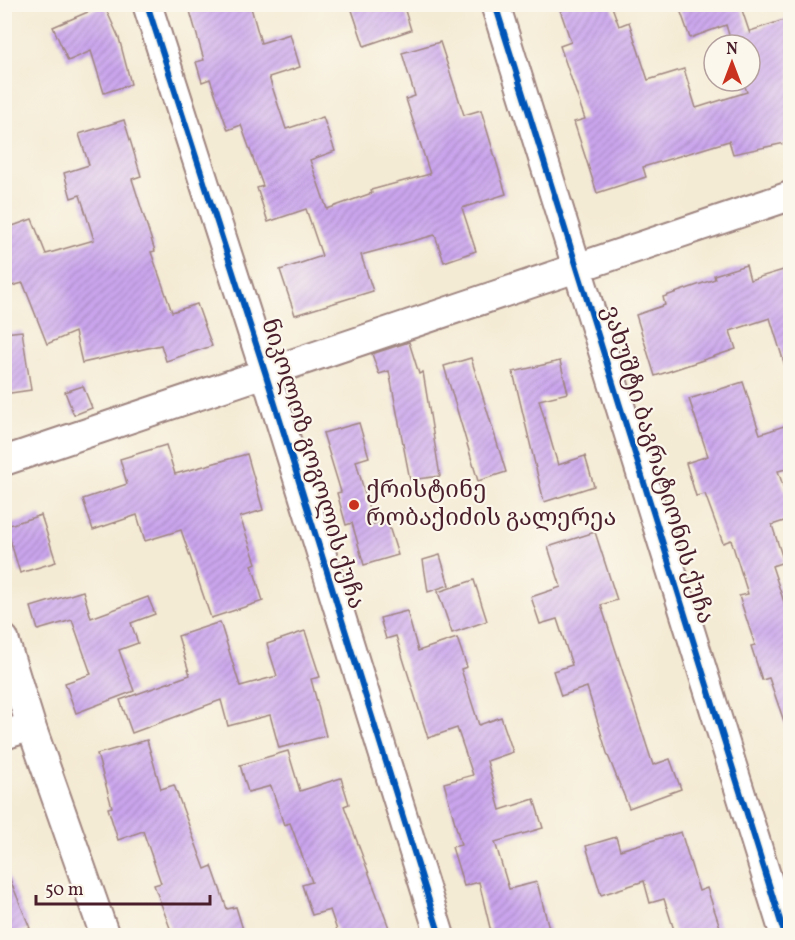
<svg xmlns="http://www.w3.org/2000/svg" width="795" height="940" viewBox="0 0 795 940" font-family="Vollkorn,'Noto Serif Georgian',serif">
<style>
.building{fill:url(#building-hatch)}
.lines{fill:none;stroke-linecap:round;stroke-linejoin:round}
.minor-casing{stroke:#9f8580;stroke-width:32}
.minor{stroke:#fff;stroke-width:28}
.cycleway-casing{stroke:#fbf7ec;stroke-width:10}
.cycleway{stroke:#0057b8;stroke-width:6}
.poi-dot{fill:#c8321e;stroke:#fbf7ec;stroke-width:2}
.labels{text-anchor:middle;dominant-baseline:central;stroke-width:4.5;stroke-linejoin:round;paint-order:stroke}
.street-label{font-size:24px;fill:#4a1f2b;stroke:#fbf7ec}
.poi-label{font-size:24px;fill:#4a1f2b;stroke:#fbf7ec;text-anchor:start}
</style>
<defs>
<pattern id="building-hatch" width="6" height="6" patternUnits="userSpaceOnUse" patternTransform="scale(1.5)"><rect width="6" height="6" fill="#cba6ee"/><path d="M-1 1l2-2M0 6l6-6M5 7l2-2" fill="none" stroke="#a787c1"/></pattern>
</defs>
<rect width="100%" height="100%" fill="#fbf7ec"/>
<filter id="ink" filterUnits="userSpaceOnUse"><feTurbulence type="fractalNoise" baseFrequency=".0167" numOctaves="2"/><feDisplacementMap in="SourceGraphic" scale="12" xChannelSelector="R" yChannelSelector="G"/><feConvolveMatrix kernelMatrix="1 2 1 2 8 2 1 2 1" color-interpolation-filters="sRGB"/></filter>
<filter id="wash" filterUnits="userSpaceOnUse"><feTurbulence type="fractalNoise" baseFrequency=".008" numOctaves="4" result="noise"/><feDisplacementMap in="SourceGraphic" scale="24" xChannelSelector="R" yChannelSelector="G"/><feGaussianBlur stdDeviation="1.35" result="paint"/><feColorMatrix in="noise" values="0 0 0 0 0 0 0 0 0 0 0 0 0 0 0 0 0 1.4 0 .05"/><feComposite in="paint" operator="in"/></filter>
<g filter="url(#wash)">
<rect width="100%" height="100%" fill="#f4ebd4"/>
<g id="blocks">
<g class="building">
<path d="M188,4H250L261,43L290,34L300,67L269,77L286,129L323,117L335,151L310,160L327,209L372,193L371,190L430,174L406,99L415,96L402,53L440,42L464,115L481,110L506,194L462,208L476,251L444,262L435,235L361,255L373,291L295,315L280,270L322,256L306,209L268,222L257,188L263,186L241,125L228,130L210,79L202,82L196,62L204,60Z"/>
<path d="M350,4H403L411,30L364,46Z"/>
<path d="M558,4H611L619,26L629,22L648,80L684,69L696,108L747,92L743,81H750V45H732L726,25L690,38L678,4H740L750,34V31L790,18V142L733,154L729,141L643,167L646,177L597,193L574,122L585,119L560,46L571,42Z"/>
<path d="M104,5L119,38L131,84L104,93L91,51L68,61L53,27Z"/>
<path d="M124,120L141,176L132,179L155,251L151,252L172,312L197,304L212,346L166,361L161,345L82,363L75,332L47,344L23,283L4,288V229L32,219L46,254L94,240L80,195L71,198L64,173L89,165L79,134Z"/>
<path d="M746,265L750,280L790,268V369H786L770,318L730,331L736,349L655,376L636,315L665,305L663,297L715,279L714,275Z"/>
<path d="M22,331L31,390L4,394V333Z"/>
<path d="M409,342L419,374L423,372L440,476L410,480L389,371L379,374L372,354Z"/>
<path d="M471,358L506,472L478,481L444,366Z"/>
<path d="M560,361L568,393L539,400L558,465L585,456L594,486L544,502L513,372Z"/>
<path d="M743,382L760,434L790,424V468L778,471L790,506V519L772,525L784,562L772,566L790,620V730H787L769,678L762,680L751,646L755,645L739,596L748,594L731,540L723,543L705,494L696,496L686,463L708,456L689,399Z"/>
<path d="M83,386L92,408L74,415L65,392Z"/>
<path d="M359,423L369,457L356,461L373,524L387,520L398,555L364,565L352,523L346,525L337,493L341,492L323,433Z"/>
<path d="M166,445L175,474L247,454L263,510L240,517L256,563L252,565L263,601L211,618L181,530L145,541L137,515L93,530L83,499L127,484L120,459Z"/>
<path d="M41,515L56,562L20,573L6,526Z"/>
<path d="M595,532L617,600L601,605L653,765L670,759L681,789L629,808L607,753L587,687L561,696L553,671L572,665L557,619L540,624L531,597L561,587L548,547Z"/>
<path d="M440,555L449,585L428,592L423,560Z"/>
<path d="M474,580L487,621L452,633L438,592Z"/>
<path d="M83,591L91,618L148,597L155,614L131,623L138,643L119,650L134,691L76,713L65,683L91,674L72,620L38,630L31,607Z"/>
<path d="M407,611L418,651L457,638L467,667L461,669L479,725L501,717L513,752L487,761L500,810L534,799L543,828L495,842L509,889L537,882L551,936H492L479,882L464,886L452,847L461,845L444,783L473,775L457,728L428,738L396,636L386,639L380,618Z"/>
<path d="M220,622L240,686L277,676L267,644L305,631L320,677L311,679L326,736L279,748L270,715L228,726L221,700L132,733L120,700L190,675L178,636Z"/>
<path d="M147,740L161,789L174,785L205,869L212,866L227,909L236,907L245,936H173L154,885L161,883L143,831L118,840L108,808L112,807L97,754Z"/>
<path d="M288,751L300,791L341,778L349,804L344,806L392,936H339L330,910L312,915L302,885L312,882L290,823L284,825L271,786L248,792L240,765Z"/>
<path d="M681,832L699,891L707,888L723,936H676L664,899L650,903L644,881L601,895L586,846L616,837L620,850Z"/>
<path d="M4,865L30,928L10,936H4Z"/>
</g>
</g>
</g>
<g filter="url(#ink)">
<use href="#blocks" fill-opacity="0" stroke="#9f8580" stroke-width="1.5"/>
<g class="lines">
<g class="minor-casing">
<g id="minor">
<path d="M147,4L265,372L440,936"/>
<path d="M495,4L785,936"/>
<path d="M4,461L790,196"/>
<path d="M4,639L31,726L105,936"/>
<path d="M4,735L31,726"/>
</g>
</g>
<use href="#minor" class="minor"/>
<g class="cycleway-casing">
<g id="cycleway">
<path d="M147,4L265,372L440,936"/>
<path d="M495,4L785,936"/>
</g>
</g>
<use href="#cycleway" class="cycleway"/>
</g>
</g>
<circle class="poi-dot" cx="354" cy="505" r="6"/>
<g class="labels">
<g class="street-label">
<text transform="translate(312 464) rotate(73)">ნიკოლოზ გოგოლის ქუჩა</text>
<text transform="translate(657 465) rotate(73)">ვახუშტი ბაგრატიონის ქუჩა</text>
</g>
<g class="poi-label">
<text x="366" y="491">ქრისტინე<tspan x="366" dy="28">რობაქიძის გალერეა</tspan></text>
</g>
</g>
<rect width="795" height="940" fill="none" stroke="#fbf7ec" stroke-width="24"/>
<g transform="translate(732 63)"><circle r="28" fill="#fbf7ec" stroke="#b4a19f" stroke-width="1.5"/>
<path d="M0-4.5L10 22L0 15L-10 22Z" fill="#c8321e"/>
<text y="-9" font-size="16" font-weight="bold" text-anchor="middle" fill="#4a1f2b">N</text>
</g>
<path d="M36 895v9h174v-9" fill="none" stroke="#4a1f2b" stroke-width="3"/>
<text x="45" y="895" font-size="18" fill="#4a1f2b" stroke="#fbf7ec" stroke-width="4.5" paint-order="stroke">50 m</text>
</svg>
